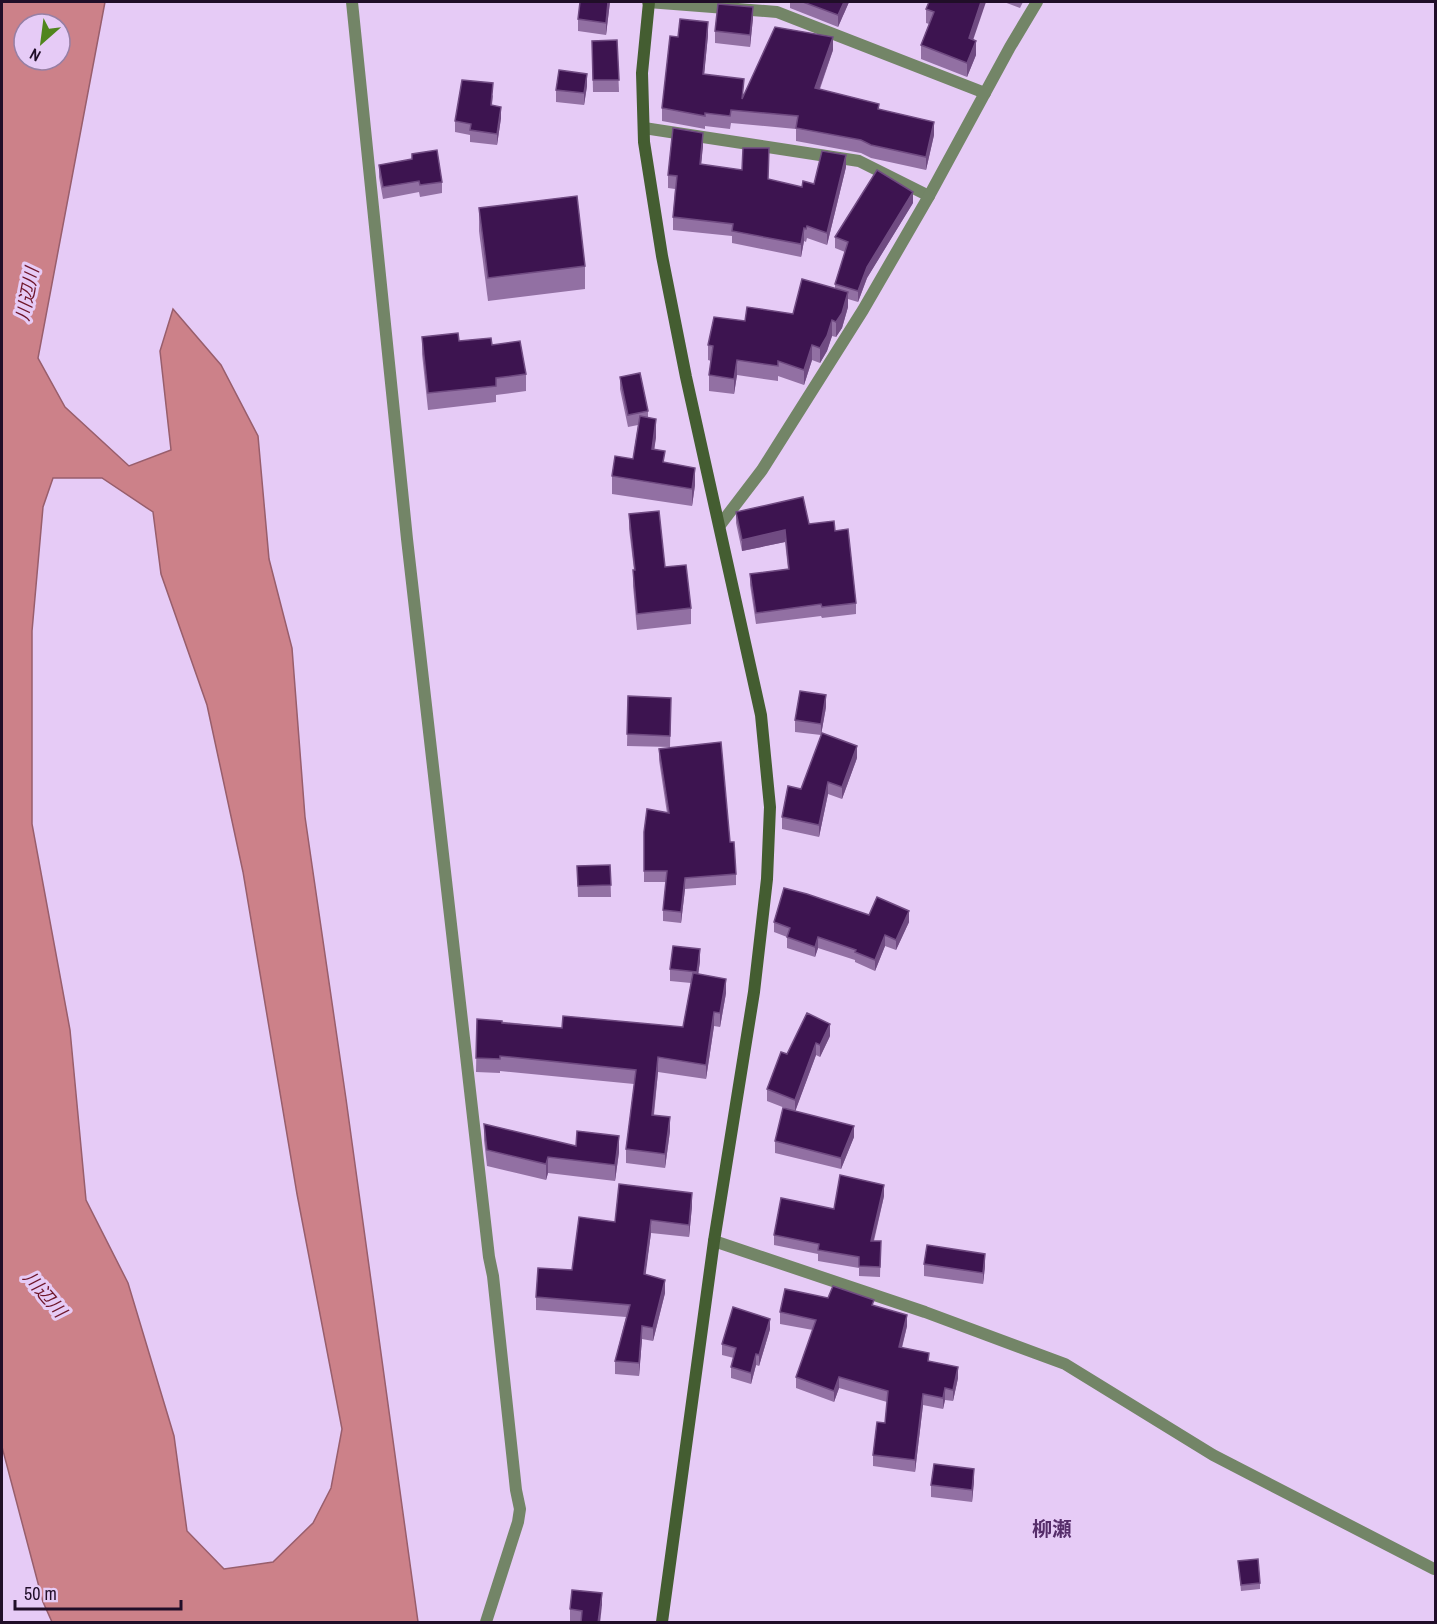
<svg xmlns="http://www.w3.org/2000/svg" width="1437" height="1624" viewBox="0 0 1437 1624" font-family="'Archivo Narrow','Noto Sans JP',sans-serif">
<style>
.water{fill:#cc8189;stroke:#985e6c;stroke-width:1.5;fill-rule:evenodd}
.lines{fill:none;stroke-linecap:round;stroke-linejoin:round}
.street{stroke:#738567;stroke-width:12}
.secondary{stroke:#445d31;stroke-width:12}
.wall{fill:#9270a3}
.shaded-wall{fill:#704b82}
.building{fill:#3d1450;stroke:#704b82;stroke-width:1.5}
.labels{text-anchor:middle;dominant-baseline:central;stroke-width:6;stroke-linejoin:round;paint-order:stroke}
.water-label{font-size:18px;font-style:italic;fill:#6e1529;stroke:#e6cbf6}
.quarter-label{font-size:20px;font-weight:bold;fill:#562d6a;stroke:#e6cbf6}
</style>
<rect width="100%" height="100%" fill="#e6cbf6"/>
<path class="water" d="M2,2H105L38,358L65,407L129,466L171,450L160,351L173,309L221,365L258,436L269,559L292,648L305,817L346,1099L418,1622H52L43,1602L2,1447ZM24,24H60V60H24ZM53,478H102L153,512L161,574L207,705L243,872L297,1194L342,1429L331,1488L313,1523L273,1562L224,1569L187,1531L174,1436L128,1283L86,1200L70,1030L32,824V631L43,507Z"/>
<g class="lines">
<g class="street">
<path d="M352,2L407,539L489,1257L493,1276L516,1490L520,1509L518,1522L486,1622"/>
<path d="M648,2L777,12L985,93"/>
<path d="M644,128L859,161L929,196"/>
<path d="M720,525L762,470L863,310L929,196L1010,47L1037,2"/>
<path d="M714,1241L925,1312L1065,1364L1213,1455L1434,1569"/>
</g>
<path class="secondary" d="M649,2L642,73L644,142L662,256L686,377L761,715L770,807L767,879L754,992L714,1241L662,1622"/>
</g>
<g class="wall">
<path d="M610,2L606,35L578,31V19Z"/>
<path d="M790,2H849L838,27L790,8Z"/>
<path d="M929,2L973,40L976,55L967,77L921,59V45L929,24L926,23V9Z"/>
<path d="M1004,2H1023L1020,8Z"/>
<path d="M753,18L750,47L715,43V31Z"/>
<path d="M708,35L704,74L744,94L833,50L820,89L879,109L934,135L926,170L871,158L861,153L796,141V129L731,123L730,129L705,126V129L662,121V108L678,37Z"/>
<path d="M617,40L619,92H593L592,41Z"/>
<path d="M587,86L584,105L556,102V90Z"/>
<path d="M493,95L492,105L501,118L497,145L470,142V135L455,132V121Z"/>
<path d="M703,145L701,164L802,187L814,184L846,167L827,245L807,238L806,242L804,241L801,257L732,243V236L673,230V217L675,189L668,188V175Z"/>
<path d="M412,154L442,182V193L420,197L419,192L383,199L379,177V165L412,160Z"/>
<path d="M913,203L867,278L858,302L848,299V307L842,328L836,337L832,336L827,351L820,363L812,360L804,385L778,376V381L737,375L734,394L709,391V375L711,361L708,360V345L745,321L793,314L835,288V284L845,252L835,248V237Z"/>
<path d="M479,208L585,266V289L488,301L479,231Z"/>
<path d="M422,337L492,345L526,374V391L496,395V402L428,410L422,354Z"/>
<path d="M620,377L648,411V418L656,437L654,449L665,463L695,485L692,506L612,494V476L633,459L638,425L628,427L620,389Z"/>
<path d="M736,512L809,524L835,531L856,603V614L822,618L821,616L756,624L750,585V574L788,569L785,542L742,551L736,523Z"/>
<path d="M629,514L665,567L691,608V624L637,630L633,586V570H634L629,529Z"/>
<path d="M628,696L671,698L670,747L627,746Z"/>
<path d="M826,707L821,735L795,732V720Z"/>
<path d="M659,749L730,842L736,874V885L685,889L681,923L663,921V910L666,882H644V832L667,813L659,760Z"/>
<path d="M857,758L842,799L828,794L819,837L782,829V817Z"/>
<path d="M610,865L611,897H578L577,866Z"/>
<path d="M869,915L909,922L896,950L885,946L875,971L855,962V960L818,948L815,957L787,948V937L774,932V922Z"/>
<path d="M700,961L698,974L726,993L720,1027L714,1026L706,1079L658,1072L654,1115L670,1131L665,1168L626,1163V1149L634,1084L500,1071V1073L476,1072L477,1019L562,1028L683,1027L691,983L670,981V969Z"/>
<path d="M830,1036L820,1057L816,1055L795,1111L854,1137L841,1169L775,1153V1141L785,1108L767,1101V1089L787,1054Z"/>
<path d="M484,1124L576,1146L619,1152L615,1181L548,1173L546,1180L487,1166L484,1140Z"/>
<path d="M884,1196L874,1241H881L880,1277L859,1276V1268L818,1261V1254L774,1245V1235L834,1209Z"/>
<path d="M692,1206L689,1237L651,1233L645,1275L665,1293L653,1341L642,1339L639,1376L615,1374V1361L626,1317L536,1310V1297L572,1270L615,1222Z"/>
<path d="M924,1264L985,1266L983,1284L924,1276Z"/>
<path d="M828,1298L874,1306L907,1326L902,1348L929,1362L958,1378L953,1401L945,1400L943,1409L923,1405L915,1472L873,1466V1455L885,1423L887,1402L839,1388L834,1402L796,1388V1377L813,1330L780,1324V1312Z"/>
<path d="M770,1329L759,1366L756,1365L751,1384L731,1378V1367L734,1358L722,1355V1344Z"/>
<path d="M974,1481L972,1502L931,1497V1485Z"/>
<path d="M1238,1561L1260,1583V1589L1241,1591Z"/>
<path d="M602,1605L581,1623L570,1621V1609Z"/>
</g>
<g class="shaded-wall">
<path d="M608,2H610L606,35V23Z"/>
<path d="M844,2H849L838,27V15Z"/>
<path d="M981,2H986L969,52V38Z"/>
<path d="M753,7V18L750,47V35Z"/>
<path d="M708,22V35L703,87V74Z"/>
<path d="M833,37V50L815,101V88Z"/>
<path d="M976,41V55L967,77V63Z"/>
<path d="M587,74V86L584,105V93Z"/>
<path d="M501,107V118L497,145V134Z"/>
<path d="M934,122V135L926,170V157Z"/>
<path d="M703,133V145L700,177V164Z"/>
<path d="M846,155V167L827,245V233Z"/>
<path d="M913,192V203L867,278L858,302V291L867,267Z"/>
<path d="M804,228V241L801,257V244Z"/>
<path d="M848,292V307L842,328L836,337V322Z"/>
<path d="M832,320V336L827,351L820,363V348Z"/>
<path d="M812,345V360L804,385V370Z"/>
<path d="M737,360V375L734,394V379Z"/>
<path d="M656,419V437L652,466V449Z"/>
<path d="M695,468V485L692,506V489Z"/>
<path d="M785,530V542L742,551V540Z"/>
<path d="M826,695V707L821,735V724Z"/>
<path d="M857,746V758L842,799V787Z"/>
<path d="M828,782V794L819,837V825Z"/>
<path d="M685,878V889L681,923V912Z"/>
<path d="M909,911V922L896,950V940Z"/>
<path d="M885,935V946L875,971V960Z"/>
<path d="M818,937V948L815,957V947Z"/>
<path d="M700,949V961L697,984V972Z"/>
<path d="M726,979V993L720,1027V1013Z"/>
<path d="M714,1012V1026L706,1079V1065Z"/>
<path d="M830,1024V1036L820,1057V1045Z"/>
<path d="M816,1043V1055L795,1112V1100Z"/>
<path d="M658,1057V1072L652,1129V1115Z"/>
<path d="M670,1117V1131L665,1168V1154Z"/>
<path d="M854,1126V1137L841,1169V1158Z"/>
<path d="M619,1136V1152L615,1181V1165Z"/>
<path d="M548,1157V1173L546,1180V1164Z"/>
<path d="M884,1185V1196L871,1251V1241Z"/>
<path d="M692,1193V1206L689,1237V1225Z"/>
<path d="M651,1220V1233L644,1287V1274Z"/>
<path d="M985,1254V1266L983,1284V1273Z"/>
<path d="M665,1280V1293L653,1341V1328Z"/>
<path d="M907,1315V1326L899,1358V1347Z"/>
<path d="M770,1319V1329L759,1366V1355Z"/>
<path d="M642,1326V1339L639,1376V1363Z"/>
<path d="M756,1354V1365L751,1384V1373Z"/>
<path d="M958,1367V1378L953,1401V1390Z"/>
<path d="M839,1377V1388L834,1402V1391Z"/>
<path d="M945,1388V1400L943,1409V1398Z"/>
<path d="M923,1394V1405L915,1472V1460Z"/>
<path d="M974,1469V1481L972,1502V1490Z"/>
<path d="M602,1593V1605L600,1623H598Z"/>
</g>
<g class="building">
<path d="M580,2H608L606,23L578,19Z"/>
<path d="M803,2H844L838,15Z"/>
<path d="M929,2H981L969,38L976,41L967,63L921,45L934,12L926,9Z"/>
<path d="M718,4L753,7L750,35L715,31Z"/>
<path d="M680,19L708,22L703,74L744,79L742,99L775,27L833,37L815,88L879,104L878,109L934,122L926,157L871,145L861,140L796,128L798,116L731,110L730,116L705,113V116L662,108L670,36L678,37Z"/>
<path d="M617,40L619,80H593L592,41Z"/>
<path d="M559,70L587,74L584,93L556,90Z"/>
<path d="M462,80L493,83L491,105L501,107L497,134L470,130L471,124L455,121Z"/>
<path d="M673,128L703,133L700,164L742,170L743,148H769L768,179L802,187L803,181L814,184L822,151L846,155L827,233L807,226L806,229L804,228L801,244L732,231L733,224L673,217L677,176L668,175Z"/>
<path d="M437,150L442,182L420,185L419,181L383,187L379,165L412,159V154Z"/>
<path d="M877,170L913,192L867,267L858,291L835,284L848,242L835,237Z"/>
<path d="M577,196L585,266L488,278L479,208Z"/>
<path d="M802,279L848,292L842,313L836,322L832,320L827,336L820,348L812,345L804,370L778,361V366L737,360L734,379L709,375L713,346L708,345L714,317L745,321L747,307L793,314Z"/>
<path d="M458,333L459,341L491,338L492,345L520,341L526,374L496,378V386L428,393L422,337Z"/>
<path d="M640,373L648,411L628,415L620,377Z"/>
<path d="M640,416L656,419L652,449L665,451L663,462L695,468L692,489L612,476L615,456L633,459Z"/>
<path d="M803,497L809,524L834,521L835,531L848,529L856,603L822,607L821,604L756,613L750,574L789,569L785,530L742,540L736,512Z"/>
<path d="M659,511L665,567L686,565L691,608L637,614L633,570H635L629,514Z"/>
<path d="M800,691L826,695L821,724L795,720Z"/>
<path d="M628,696L671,698L670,736L627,734Z"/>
<path d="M822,733L857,746L842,787L828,782L819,825L782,817L788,786L801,789Z"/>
<path d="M721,742L730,842H734L736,874L685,878L681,912L663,910L667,871H644V832L647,809L669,813L659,749Z"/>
<path d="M610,865L611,885L578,886L577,866Z"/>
<path d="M784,888L807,894L869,915L877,897L909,911L896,940L885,935L875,960L855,952L856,950L818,937L815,947L787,937L790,928L774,922Z"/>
<path d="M673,946L700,949L697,972L670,969Z"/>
<path d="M693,973L726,979L720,1013L714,1012L706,1065L658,1057L652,1115L670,1117L665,1154L626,1149L636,1070L500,1056V1059L476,1058L477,1019L502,1021V1023L562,1028L563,1016L683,1027Z"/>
<path d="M807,1013L830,1024L820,1045L816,1043L795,1100L767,1089L781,1052L787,1054Z"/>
<path d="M783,1108L854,1126L841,1158L775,1141Z"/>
<path d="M484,1124L576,1146L577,1131L619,1136L615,1165L548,1157L546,1164L487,1150Z"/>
<path d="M840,1175L884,1185L871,1241H881L880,1267L859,1266V1257L818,1250L819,1244L774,1235L781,1198L834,1209Z"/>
<path d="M619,1184L692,1193L689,1225L651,1220L644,1274L665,1280L653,1328L642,1326L639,1363L615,1361L630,1305L536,1297L538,1268L572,1270L579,1217L615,1222Z"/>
<path d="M927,1245L985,1254L983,1273L924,1264Z"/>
<path d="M833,1286L874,1300L872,1305L907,1315L899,1347L929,1353L928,1361L958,1367L953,1390L945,1388L943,1398L923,1394L915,1460L873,1455L877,1422L885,1423L888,1391L839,1377L834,1391L796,1377L816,1320L780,1312L785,1289L828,1298Z"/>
<path d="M733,1307L770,1319L759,1355L756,1354L751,1373L731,1367L736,1348L722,1344Z"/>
<path d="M934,1464L974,1469L972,1490L931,1485Z"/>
<path d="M1258,1559L1260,1583L1241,1585L1238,1561Z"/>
<path d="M572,1590L602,1593L598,1623H581L582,1611L570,1609Z"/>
</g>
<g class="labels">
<g class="water-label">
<text transform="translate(27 294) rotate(-79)">川辺川</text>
<text transform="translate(45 1294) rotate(49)">川辺川</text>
</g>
<g class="quarter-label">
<text x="1052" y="1528">柳瀬</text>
</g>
</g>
<rect width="1437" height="1624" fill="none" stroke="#200e28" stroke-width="6"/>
<g transform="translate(42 42) rotate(208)"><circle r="28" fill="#e6cbf6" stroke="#977fa4" stroke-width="1.5"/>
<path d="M0-4.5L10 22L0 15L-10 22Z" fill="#50851d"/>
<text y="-9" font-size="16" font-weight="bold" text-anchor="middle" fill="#200e28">N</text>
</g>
<path d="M15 1600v9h166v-9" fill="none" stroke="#200e28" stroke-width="3"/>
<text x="24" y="1600" font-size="18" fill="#200e28" stroke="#e6cbf6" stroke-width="4.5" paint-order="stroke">50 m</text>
</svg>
